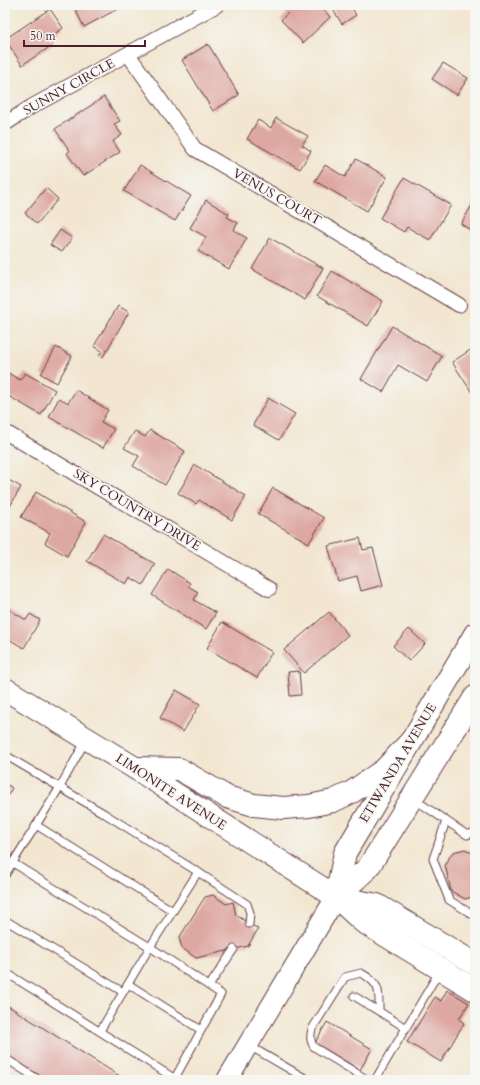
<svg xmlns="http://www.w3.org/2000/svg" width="480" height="1085" viewBox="0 0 480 1085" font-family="Cardo,serif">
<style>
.building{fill:#dea8a2}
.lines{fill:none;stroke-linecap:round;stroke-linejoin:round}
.lane-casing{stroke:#633d44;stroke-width:9}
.street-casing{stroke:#633d44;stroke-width:16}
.secondary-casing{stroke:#633d44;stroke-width:22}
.primary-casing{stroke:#633d44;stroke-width:24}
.lane{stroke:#fff;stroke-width:7}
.street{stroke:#fff;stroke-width:14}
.secondary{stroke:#fff;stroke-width:20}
.primary{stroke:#fff;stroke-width:22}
.labels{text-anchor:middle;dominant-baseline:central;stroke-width:3.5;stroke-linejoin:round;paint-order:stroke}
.street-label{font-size:13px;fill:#4a1f2b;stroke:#f6f6f2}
</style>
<rect width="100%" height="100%" fill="#f6f6f2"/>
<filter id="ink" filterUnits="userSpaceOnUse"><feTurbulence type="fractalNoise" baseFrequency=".025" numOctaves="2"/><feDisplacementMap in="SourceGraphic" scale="8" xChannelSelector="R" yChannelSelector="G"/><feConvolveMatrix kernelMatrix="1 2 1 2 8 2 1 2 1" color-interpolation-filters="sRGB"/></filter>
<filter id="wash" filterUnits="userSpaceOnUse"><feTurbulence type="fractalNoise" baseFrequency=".012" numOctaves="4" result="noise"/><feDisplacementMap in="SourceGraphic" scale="16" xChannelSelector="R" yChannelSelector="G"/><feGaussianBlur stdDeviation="0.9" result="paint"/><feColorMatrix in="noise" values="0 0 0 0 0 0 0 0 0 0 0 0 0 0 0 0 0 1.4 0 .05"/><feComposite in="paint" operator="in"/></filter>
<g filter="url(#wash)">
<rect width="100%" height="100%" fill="#f2e6d0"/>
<g id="blocks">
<g class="building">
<path d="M73,5H125L84,27Z"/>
<path d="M280,5H319L330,17L303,43L281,20L288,13Z"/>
<path d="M330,5H350L356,15L342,24Z"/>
<path d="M50,9L63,28L49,38L53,45L22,65L5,39Z"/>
<path d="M208,44L239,95L213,111L182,60Z"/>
<path d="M443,63L468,78L457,95L432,79Z"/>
<path d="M104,97L120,121L114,124L122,135L113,141L120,152L83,176L67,153L70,151L55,129Z"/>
<path d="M276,118L308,136L302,145L311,151L300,169L247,139L258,120L271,128Z"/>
<path d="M356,159L387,177L367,211L315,181L325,165L345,177Z"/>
<path d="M140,165L191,196L175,221L124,191Z"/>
<path d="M404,178L451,205L430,240L407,227L404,232L380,218Z"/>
<path d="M46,188L58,199L37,224L25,213Z"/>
<path d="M206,200L229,214L227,217L238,223L233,230L247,238L229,269L198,251L206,237L190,228Z"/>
<path d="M475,200V233L461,224Z"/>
<path d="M60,230L72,238L62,252L50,245Z"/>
<path d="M270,238L323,268L305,300L252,269Z"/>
<path d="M332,271L383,301L368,326L317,296Z"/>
<path d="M118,306L129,312L103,357L99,355L102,351L94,346Z"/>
<path d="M392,326L442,356L427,382L398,365L383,392L361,379Z"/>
<path d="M56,347L72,356L57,383L41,374Z"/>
<path d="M475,347V397L452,362Z"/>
<path d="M5,371L20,380L25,373L55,390L41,415L5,394Z"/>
<path d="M76,390L108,410L101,422L114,429L103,448L49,417L59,398L68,403Z"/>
<path d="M268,398L295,414L279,440L253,425Z"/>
<path d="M150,430L185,451L165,485L133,466L139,456L124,448L135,431L145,437Z"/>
<path d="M195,465L246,496L232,520L199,500L196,504L178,493Z"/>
<path d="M5,478L21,487L5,515Z"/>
<path d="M273,488L324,518L309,543L258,514Z"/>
<path d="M36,492L86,522L67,556L45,543L50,533L21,517Z"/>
<path d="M103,534L155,564L143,585L130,577L126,584L87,561Z"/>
<path d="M360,538L363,550L373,548L383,585L361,591L357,576L338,581L328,546Z"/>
<path d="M168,569L190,583L188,586L198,592L194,600L216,613L206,629L152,595Z"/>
<path d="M5,607L26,620L30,614L40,620L24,648L5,637Z"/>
<path d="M329,612L348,635L304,673L284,650Z"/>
<path d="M222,622L272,652L257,678L207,648Z"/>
<path d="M409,629L425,644L409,661L393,646Z"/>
<path d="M299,671L301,695L290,696L288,672Z"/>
<path d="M176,690L200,704L183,732L160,718Z"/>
<path d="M5,783L12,788L5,800Z"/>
<path d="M465,849L475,855V896L465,899L451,891L445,864L453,852Z"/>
<path d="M213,895L226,904L233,902L236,915L258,929L248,946L196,958L182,948L179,938L205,897Z"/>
<path d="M447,990L469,1003L459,1019L464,1023L441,1062L407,1042L435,997L441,1001Z"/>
<path d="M5,1004L126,1080H47L5,1054Z"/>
<path d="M327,1022L372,1049L360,1070L315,1043Z"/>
</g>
</g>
</g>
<g filter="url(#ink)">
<use href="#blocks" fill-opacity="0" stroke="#633d44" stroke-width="1"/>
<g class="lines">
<g class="lane-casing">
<g id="lane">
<path d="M5,755L105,814L198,872L150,947L221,994L175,1078"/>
<path d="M414,799L467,835L475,832"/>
<path d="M446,821L433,859L449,900L475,916"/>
<path d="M36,825L173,911"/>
<path d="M13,863L150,947L100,1031"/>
<path d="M198,872L247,904L250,913L249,924"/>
<path d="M5,875L60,787L86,740"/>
<path d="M5,920L123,992"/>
<path d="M5,972L177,1080"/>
<path d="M128,984L201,1030"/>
<path d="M209,986L234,949"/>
<path d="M354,996L406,1028"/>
<path d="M248,1045L308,1080"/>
<path d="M5,1058L39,1080"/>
<path d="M368,1080L314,1047C310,1041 310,1037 312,1029L345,977L361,973C381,984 379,991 379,1011"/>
<path d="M375,1080L439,972"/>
</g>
</g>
<g class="street-casing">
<g id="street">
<path d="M128,54L195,149L459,305"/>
<path d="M5,124L31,107L217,5"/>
<path d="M5,432L269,589"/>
</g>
</g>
<g class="secondary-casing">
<path id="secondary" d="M227,1080L336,897"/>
</g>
<g class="primary-casing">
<g id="primary">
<path d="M5,689L135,768L336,897L362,921L475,990"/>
<path d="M135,768L179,769L227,797L254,805L283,808L309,806L333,801L352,792L385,769L412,740"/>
<path d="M336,897L345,853L475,634"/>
<path d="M336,897L368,868L475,697"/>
<path d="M336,897L377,905L475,964"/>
</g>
</g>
<use href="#lane" class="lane"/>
<use href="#street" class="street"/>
<use href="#secondary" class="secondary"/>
<use href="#primary" class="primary"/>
</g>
</g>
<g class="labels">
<g class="street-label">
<text transform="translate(69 87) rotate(-29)">SUNNY CIRCLE</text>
<text transform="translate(277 197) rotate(30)">VENUS COURT</text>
<text transform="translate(137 510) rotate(31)">SKY COUNTRY DRIVE</text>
<text transform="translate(398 763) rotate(-59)">ETIWANDA AVENUE</text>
<text transform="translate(171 792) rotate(33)">LIMONITE AVENUE</text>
</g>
</g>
<rect width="480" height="1085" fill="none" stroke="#f6f6f2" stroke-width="20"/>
<path d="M24 40v6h121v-6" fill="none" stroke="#4a1f2b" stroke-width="2"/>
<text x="30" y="40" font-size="12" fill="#4a1f2b" stroke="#f6f6f2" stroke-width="3" paint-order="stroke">50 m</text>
</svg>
